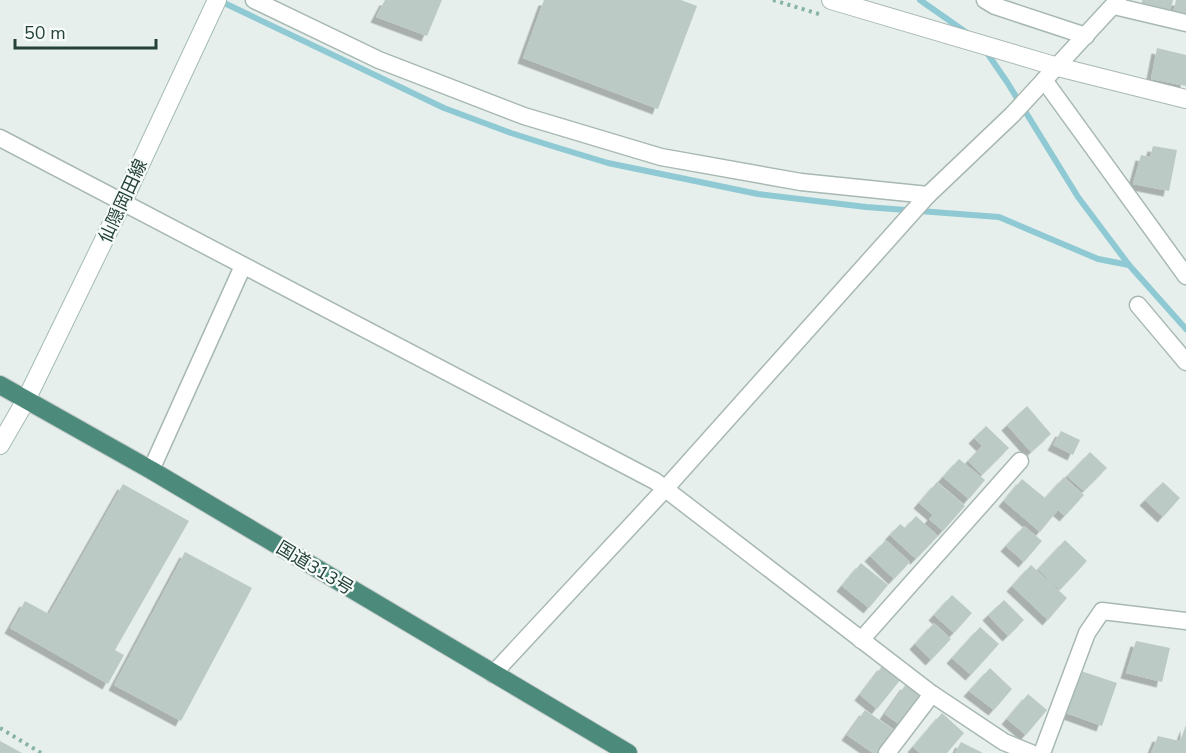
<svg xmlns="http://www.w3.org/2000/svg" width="1186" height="753" viewBox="0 0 1186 753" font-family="'Nunito Sans','Noto Sans JP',sans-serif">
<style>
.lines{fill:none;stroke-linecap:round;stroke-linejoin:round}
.stream{stroke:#8ec9d4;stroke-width:6}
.building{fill:#bbcac4;filter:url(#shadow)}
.minor-casing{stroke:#a8b8b2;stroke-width:19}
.tertiary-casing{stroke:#a8b8b2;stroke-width:20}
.secondary-casing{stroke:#a4bbb3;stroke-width:20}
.trunk-casing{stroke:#c2cac8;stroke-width:20}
.path{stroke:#86b3a5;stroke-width:4;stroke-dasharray:3 4.5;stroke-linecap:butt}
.minor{stroke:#fff;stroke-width:16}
.tertiary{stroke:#fff;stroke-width:18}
.secondary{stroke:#fff;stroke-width:18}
.trunk{stroke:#4c8a7c;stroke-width:18}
.labels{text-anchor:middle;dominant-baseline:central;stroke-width:4.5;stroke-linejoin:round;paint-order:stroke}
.street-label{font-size:18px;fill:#24423a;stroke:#f7fbf9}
</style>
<defs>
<filter id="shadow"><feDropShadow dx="-5.5" dy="5.5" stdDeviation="0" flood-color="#0004"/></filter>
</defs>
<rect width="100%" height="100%" fill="#e6efeb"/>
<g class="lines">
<g class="stream">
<path d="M218,0L444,108L511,133L552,146L608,163L758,194L866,207L999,217L1098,259L1129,265"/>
<path d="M920,0L967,33"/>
<path d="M985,50L1007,82L1078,197L1129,265L1186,329"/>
</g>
</g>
<g class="building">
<path d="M385,0H442L427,36L376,17Z"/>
<path d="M544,0H681L697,6L658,109L523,58Z"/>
<path d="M1142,0H1173L1170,11L1142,6Z"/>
<path d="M1176,0H1186V16L1173,13Z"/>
<path d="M1157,48L1186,55V86L1151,79Z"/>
<path d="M1153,146L1177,150L1169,191L1133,184L1141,155L1150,157Z"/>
<path d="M1027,406L1051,434L1031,452L1007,425Z"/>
<path d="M986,426L1009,448L982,475L968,461L982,446L974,438Z"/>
<path d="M1061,431L1080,440L1073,455L1053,445Z"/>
<path d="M1090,452L1107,468L1084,491L1067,476Z"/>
<path d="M959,459L985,480L969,499L943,477Z"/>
<path d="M1064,477L1084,495L1065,516L1058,510L1040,532L1004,501L1022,479L1045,498Z"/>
<path d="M937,482L965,506L943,531L929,519L933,515L919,503Z"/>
<path d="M1163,482L1180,498L1163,517L1145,500Z"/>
<path d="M123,484L189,521L115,650L124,655L108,684L10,628L25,601L49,614Z"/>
<path d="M916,516L938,536L916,559L890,535L900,524L905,528Z"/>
<path d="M1024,526L1042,541L1024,562L1006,546Z"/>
<path d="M886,540L910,562L894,579L870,556Z"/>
<path d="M1065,540L1087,561L1060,590L1038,569Z"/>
<path d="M185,552L252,588L181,721L114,685Z"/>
<path d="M861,563L888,585L869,608L842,586Z"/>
<path d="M1031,565L1067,598L1048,620L1012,586Z"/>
<path d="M952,595L972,613L954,633L934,615Z"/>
<path d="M1004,600L1024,620L1008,636L988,615Z"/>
<path d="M934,623L951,639L931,660L915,644Z"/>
<path d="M980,627L999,644L971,675L952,658Z"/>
<path d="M1136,641L1170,648L1162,682L1126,673Z"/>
<path d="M883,665L901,679L877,709L860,695Z"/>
<path d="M990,668L1012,689L994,710L969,691Z"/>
<path d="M1081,671L1117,683L1102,726L1066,713Z"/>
<path d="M906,684L922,695L900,725L885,714Z"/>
<path d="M1028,694L1047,710L1026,735L1007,719Z"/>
<path d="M865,710L894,730L878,753H873L847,735Z"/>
<path d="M942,713L964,733L947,753H920L913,747Z"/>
<path d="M1186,725V753H1151L1158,736L1180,741Z"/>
<path d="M0,741L22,753H0Z"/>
<path d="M961,742L983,753H955Z"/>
</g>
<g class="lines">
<g class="minor-casing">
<g id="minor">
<path d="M254,0L379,60L524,116L661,157L801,182L928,195"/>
<path d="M985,0L995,6L1086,36"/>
<path d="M1114,6L1186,23"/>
<path d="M1044,80L1186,276"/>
<path d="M0,138L655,481L932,694L1004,742L1031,753"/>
<path d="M1138,305L1186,362"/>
<path d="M151,470L243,266"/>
<path d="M861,640L1020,461"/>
<path d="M493,674L665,489L928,195L1012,115L1118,0"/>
<path d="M887,753L932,694"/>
<path d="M1042,753L1087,633L1102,611L1186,621"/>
</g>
</g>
<g class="tertiary-casing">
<path id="tertiary" d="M831,0L1058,67L1186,99"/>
</g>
<g class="secondary-casing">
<path id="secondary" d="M0,445L26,400L122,203L217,0"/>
</g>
<g class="trunk-casing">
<path id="trunk" d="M0,385L151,470L628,753"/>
</g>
<g class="path">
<path d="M773,0L819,14"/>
<path d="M0,728L41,753"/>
</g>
<use href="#minor" class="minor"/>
<use href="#tertiary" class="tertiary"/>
<use href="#secondary" class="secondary"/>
<use href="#trunk" class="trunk"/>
</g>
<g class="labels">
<g class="street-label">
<text transform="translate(123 201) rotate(-65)">仙隠岡田線</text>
<text transform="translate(315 568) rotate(31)">国道313号</text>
</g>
</g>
<path d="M15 39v9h141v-9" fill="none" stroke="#24423a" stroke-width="3"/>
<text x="24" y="39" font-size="18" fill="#24423a" stroke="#f7fbf9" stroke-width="4.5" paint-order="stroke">50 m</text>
</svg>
